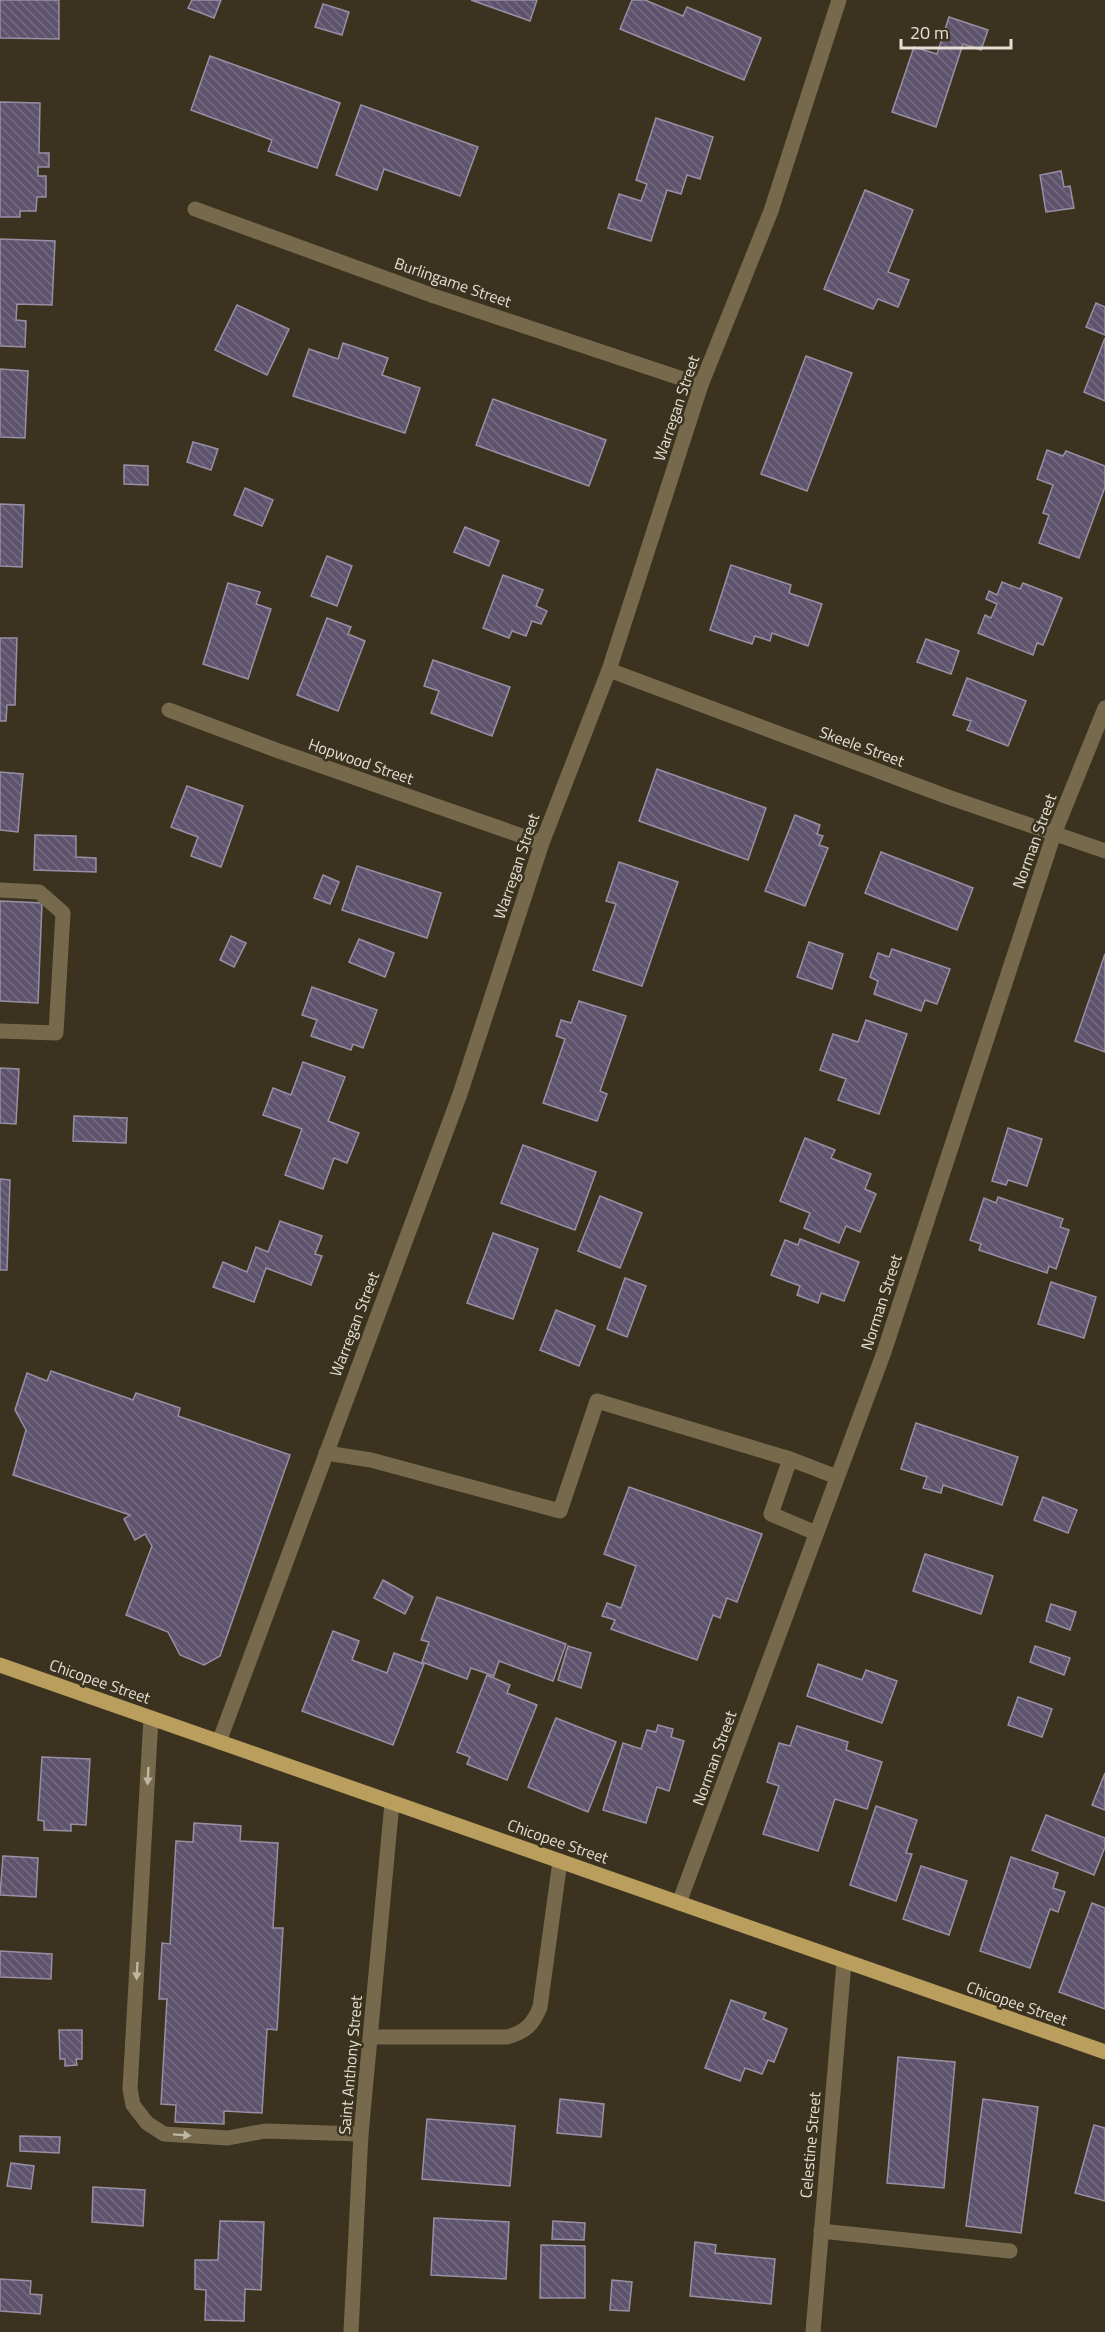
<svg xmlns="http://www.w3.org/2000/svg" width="1105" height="2332" viewBox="0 0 1105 2332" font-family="'Titillium Web',sans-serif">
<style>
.building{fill:url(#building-back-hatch);stroke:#988fa5;stroke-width:1.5}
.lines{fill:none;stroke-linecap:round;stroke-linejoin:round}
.minor{stroke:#776a4c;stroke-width:15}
.major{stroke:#b99e5e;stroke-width:15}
.oneway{fill:#beb7a4}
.labels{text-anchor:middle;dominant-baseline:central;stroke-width:5;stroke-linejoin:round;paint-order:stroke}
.street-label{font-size:16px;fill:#e5e0d4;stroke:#3b331f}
</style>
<defs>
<pattern id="building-back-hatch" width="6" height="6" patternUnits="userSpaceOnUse" patternTransform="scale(1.5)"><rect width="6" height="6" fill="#5e536d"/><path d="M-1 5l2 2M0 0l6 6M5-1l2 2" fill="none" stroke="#756b81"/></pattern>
</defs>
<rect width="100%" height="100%" fill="#3b331f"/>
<g class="building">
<path d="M0,0H59V39L0,38Z"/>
<path d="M192,0H221L214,18L188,8Z"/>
<path d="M471,0H537L530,21Z"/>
<path d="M632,0H645L683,16L687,7L761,38L744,80L620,29Z"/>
<path d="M323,4L349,12L342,35L315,27Z"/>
<path d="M949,17L988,30L981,50L963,44L936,127L892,112L914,47L937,54Z"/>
<path d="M210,56L340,103L317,168L268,151L272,140L191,110Z"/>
<path d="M0,102L40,103L39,153H49V167H38V176H46V197H37L36,211H20V217H0Z"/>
<path d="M361,105L478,147L460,196L384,169L377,190L336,175Z"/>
<path d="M656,118L713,137L700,179L687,175L681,194L667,190L651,241L608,228L619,194L641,201L647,184L636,180Z"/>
<path d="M1061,171L1064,187L1070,186L1074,208L1046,212L1040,175Z"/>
<path d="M865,190L913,210L888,272L909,280L898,307L878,299L873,309L824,289Z"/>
<path d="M0,239L55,241L52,305L17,304L16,320L26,321L25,347L0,346Z"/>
<path d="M1096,303L1105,307V335L1086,327Z"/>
<path d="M237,305L289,329L267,375L215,350Z"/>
<path d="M1105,338V401L1084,392Z"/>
<path d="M343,343L388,358L382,375L420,388L405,433L293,396L309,349L338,359Z"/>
<path d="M806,356L852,373L807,491L761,474Z"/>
<path d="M0,369L28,371L25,438L0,437Z"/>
<path d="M493,399L606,440L589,486L476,445Z"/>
<path d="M193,442L218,449L211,470L187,462Z"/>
<path d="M1047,450L1063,456L1066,451L1105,466V487L1079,558L1039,543L1049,515L1043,513L1053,485L1037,479Z"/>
<path d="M124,465L148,466V485L124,484Z"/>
<path d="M245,488L273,500L262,526L234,515Z"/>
<path d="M0,504L24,505L22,567L0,566Z"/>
<path d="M465,527L499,541L489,566L454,552Z"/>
<path d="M327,556L352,566L337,606L311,596Z"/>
<path d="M731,565L791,585L789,593L822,604L808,646L772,633L770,641L755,636L752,644L710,630Z"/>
<path d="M503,575L543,590L536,606L547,611L541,624L532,621L526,636L512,631L509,638L483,628Z"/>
<path d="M1002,582L1020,589L1023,583L1062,598L1043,645L1037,643L1033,655L978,633L985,615L991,618L997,604L986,599L989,591L997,595Z"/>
<path d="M228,583L260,592L256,604L271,609L248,679L203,664Z"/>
<path d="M327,618L351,627L348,634L365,641L338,711L297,695Z"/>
<path d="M0,638H17L15,705H7L6,721H0Z"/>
<path d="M926,639L959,651L951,674L917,662Z"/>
<path d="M433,660L510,687L492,736L431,713L439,691L424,686Z"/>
<path d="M967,678L1026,701L1008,746L967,730L971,721L953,715Z"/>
<path d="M657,769L766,808L748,860L639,821Z"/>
<path d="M0,772L23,774L18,832L0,830Z"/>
<path d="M187,786L243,806L221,867L191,856L198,837L171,827Z"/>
<path d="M795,815L820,825L817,834L823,836L819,845L828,848L805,906L765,891Z"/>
<path d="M35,835L76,836V857L96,858V872L34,870Z"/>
<path d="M881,852L973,888L957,930L865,893Z"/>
<path d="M619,862L678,882L642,986L593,970L616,904L606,901Z"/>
<path d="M357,866L441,893L427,938L342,910Z"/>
<path d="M323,875L339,882L330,904L314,898Z"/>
<path d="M0,901L42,903L38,1003L0,1001Z"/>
<path d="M231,936L246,943L234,967L220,960Z"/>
<path d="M359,939L394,953L385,977L349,962Z"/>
<path d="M809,942L843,954L832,989L797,977Z"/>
<path d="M892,949L950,969L937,1004L925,1000L921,1011L874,994L878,981L870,977L878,953L889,957Z"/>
<path d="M1105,954V1052L1075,1041Z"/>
<path d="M312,987L377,1010L363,1048L353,1044L351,1050L311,1036L317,1020L302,1015Z"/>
<path d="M579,1001L626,1016L600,1091L607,1094L597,1121L543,1103L565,1039L556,1036L561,1020L571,1023Z"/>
<path d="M866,1020L907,1034L879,1114L838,1100L846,1079L820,1070L833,1034L858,1042Z"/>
<path d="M303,1062L345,1077L328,1121L359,1133L347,1163L334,1158L323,1189L285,1175L302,1129L263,1115L273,1088L291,1095Z"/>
<path d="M0,1068L19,1069L16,1124L0,1123Z"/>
<path d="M74,1116L127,1118L126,1143L73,1141Z"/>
<path d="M1008,1128L1042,1139L1027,1186L1008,1180L1006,1185L992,1181Z"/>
<path d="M805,1138L835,1150L831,1158L871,1174L865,1189L876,1194L860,1232L846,1226L839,1243L804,1228L810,1213L780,1201Z"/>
<path d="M523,1145L596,1172L575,1230L501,1203Z"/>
<path d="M0,1179L10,1180L7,1270H0Z"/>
<path d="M600,1196L642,1213L620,1268L578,1251Z"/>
<path d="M998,1197L1063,1219L1060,1227L1069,1230L1056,1269L1049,1266L1047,1273L979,1250L981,1244L970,1240L984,1198L996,1203Z"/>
<path d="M280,1221L322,1236L315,1254L322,1256L311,1285L266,1268L254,1302L213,1287L223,1262L247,1272L256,1247L268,1252Z"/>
<path d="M493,1233L538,1249L513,1319L467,1303Z"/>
<path d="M800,1239L859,1262L844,1301L821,1293L818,1303L797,1295L800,1286L771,1275L785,1240L798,1245Z"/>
<path d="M625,1278L646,1286L627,1337L607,1329Z"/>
<path d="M1051,1282L1096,1297L1084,1338L1038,1324Z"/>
<path d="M556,1310L595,1326L579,1366L540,1350Z"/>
<path d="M51,1371L133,1400L136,1393L180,1408L178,1416L290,1455L220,1656L204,1665L180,1655L168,1632L126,1615L152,1546L145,1534L135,1540L124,1519L130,1515L13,1475L26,1430L15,1410L27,1373L47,1381Z"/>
<path d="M916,1423L1018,1457L1002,1505L943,1485L941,1493L923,1488L927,1477L901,1469Z"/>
<path d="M629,1487L762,1534L737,1602L727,1598L720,1618L713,1615L697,1660L611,1629L615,1620L602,1616L607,1603L621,1608L636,1566L604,1554Z"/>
<path d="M1043,1497L1077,1510L1068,1533L1034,1520Z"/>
<path d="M925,1554L993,1576L981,1614L913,1591Z"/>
<path d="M383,1580L413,1597L405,1614L374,1598Z"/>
<path d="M437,1597L566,1644L553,1681L499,1661L494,1676L471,1668L467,1679L422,1662L429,1642L421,1640Z"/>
<path d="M1051,1604L1076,1612L1070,1630L1046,1621Z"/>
<path d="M333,1631L359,1641L352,1660L387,1673L394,1653L424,1664L393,1745L302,1711Z"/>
<path d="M568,1646L591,1653L581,1688L558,1680Z"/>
<path d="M1035,1646L1070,1658L1064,1675L1030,1662Z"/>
<path d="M818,1664L862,1680L866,1670L897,1681L882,1723L807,1696Z"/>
<path d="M487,1675L510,1685L507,1693L537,1705L507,1780L467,1764L470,1757L457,1752Z"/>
<path d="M1018,1697L1052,1709L1042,1737L1008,1725Z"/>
<path d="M556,1718L616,1742L588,1812L528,1787Z"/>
<path d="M658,1725L673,1729L671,1737L684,1741L669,1791L657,1787L646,1823L603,1810L623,1743L641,1749L647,1730L656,1732Z"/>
<path d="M797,1726L848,1742L846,1750L882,1762L867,1809L835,1799L818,1851L763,1834L779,1786L767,1782L779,1743L790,1746Z"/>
<path d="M42,1757L90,1759L86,1825L71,1824V1831L44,1830V1821L38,1820Z"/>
<path d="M1105,1773V1810L1092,1805Z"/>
<path d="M876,1806L917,1820L906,1853L912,1854L896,1901L850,1885Z"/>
<path d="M1046,1815L1105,1838V1847L1094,1875L1032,1850Z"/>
<path d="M194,1823L241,1826L240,1841L278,1843L273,1928H283L277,2030L267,2029L262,2113L224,2111V2124L175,2122L176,2105L161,2104L167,1999H159L162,1943L170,1944L176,1841L193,1842Z"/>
<path d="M3,1856L38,1858L36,1897L0,1895Z"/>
<path d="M1011,1857L1058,1873L1053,1888L1065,1892L1058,1912L1050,1909L1030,1968L980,1951Z"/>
<path d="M921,1866L967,1881L949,1935L903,1919Z"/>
<path d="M1092,1903L1105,1908V2009L1059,1992Z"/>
<path d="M0,1951L52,1954L51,1979L0,1977Z"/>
<path d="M731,2000L766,2013L763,2019L787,2029L774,2062L768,2060L762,2074L745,2068L740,2081L705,2068Z"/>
<path d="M59,2030H82V2059H76L77,2065L65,2066V2059H60Z"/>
<path d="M898,2057L955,2062L944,2188L887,2183Z"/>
<path d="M560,2099L604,2104L601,2137L557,2133Z"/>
<path d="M983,2099L1038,2107L1021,2233L966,2226Z"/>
<path d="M427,2119L515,2126L510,2186L422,2179Z"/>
<path d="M1094,2125L1105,2128V2201L1075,2193Z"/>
<path d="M20,2136L60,2137L59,2153L20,2151Z"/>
<path d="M11,2163L34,2166L31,2189L7,2186Z"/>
<path d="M93,2187L145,2190L143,2226L92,2222Z"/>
<path d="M434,2218L509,2222L506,2279L431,2275Z"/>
<path d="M220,2221L264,2222L261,2290L245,2289L244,2321L205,2320L206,2290L195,2289V2260H218Z"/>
<path d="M553,2221L585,2223L584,2240L552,2239Z"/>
<path d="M695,2242L716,2245L715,2253L775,2259L771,2304L690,2296Z"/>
<path d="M541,2245L585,2246V2298H540Z"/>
<path d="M0,2279L31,2281L30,2294L42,2295L40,2314L0,2311Z"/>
<path d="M612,2280L632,2282L629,2311L610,2310Z"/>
</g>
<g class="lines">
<g class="minor">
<path d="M195,209L434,296L701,385"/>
<path d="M609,670L948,797L1105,851"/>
<path d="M169,710L276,750L542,843"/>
<path d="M0,890L39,892L63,913L56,1033L0,1031"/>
<path d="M326,1453L371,1460L560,1511L597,1401L790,1459L837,1477"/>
<path d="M790,1459L771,1514L816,1533"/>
<path d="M151,1718L130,2089L133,2105L147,2123L164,2134L228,2138L265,2131L361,2134"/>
<path d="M219,1742L460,1094L542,843L609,670L701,385L771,211L839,0"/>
<path d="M679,1903L884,1352L1054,834L1105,708"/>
<path d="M370,2037H507C525,2032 533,2025 540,2007L560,1861"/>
<path d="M821,2231L1010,2251"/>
<path d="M351,2332L361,2134L392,1803"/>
<path d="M813,2332L844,1962"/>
</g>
<path class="major" d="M0,1665L1105,2052"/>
</g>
<defs><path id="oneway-solid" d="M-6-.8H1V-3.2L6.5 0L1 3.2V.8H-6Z" transform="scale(1.5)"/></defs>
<g class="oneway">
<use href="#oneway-solid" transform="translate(148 1776) rotate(93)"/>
<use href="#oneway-solid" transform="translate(137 1971) rotate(93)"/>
<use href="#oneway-solid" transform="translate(182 2135) rotate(4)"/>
</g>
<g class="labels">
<g class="street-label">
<text transform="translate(453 282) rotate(19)">Burlingame Street</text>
<text transform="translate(676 408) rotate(-71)">Warregan Street</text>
<text transform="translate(862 746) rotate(20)">Skeele Street</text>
<text transform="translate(361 761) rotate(19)">Hopwood Street</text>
<text transform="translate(1034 841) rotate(-70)">Norman Street</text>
<text transform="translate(516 866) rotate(-71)">Warregan Street</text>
<text transform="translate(881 1302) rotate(-72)">Norman Street</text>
<text transform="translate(354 1324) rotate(-69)">Warregan Street</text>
<text transform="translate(100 1681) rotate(19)">Chicopee Street</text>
<text transform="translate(714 1758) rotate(-70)">Norman Street</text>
<text transform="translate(558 1841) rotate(19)">Chicopee Street</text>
<text transform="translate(1017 2003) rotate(19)">Chicopee Street</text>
<text transform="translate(350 2065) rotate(-85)">Saint Anthony Street</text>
<text transform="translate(810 2145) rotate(-85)">Celestine Street</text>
</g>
</g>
<path d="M901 39v9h110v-9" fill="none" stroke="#e5e0d4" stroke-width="3"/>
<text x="910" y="39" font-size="18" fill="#e5e0d4" stroke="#3b331f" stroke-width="4.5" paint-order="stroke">20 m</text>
</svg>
